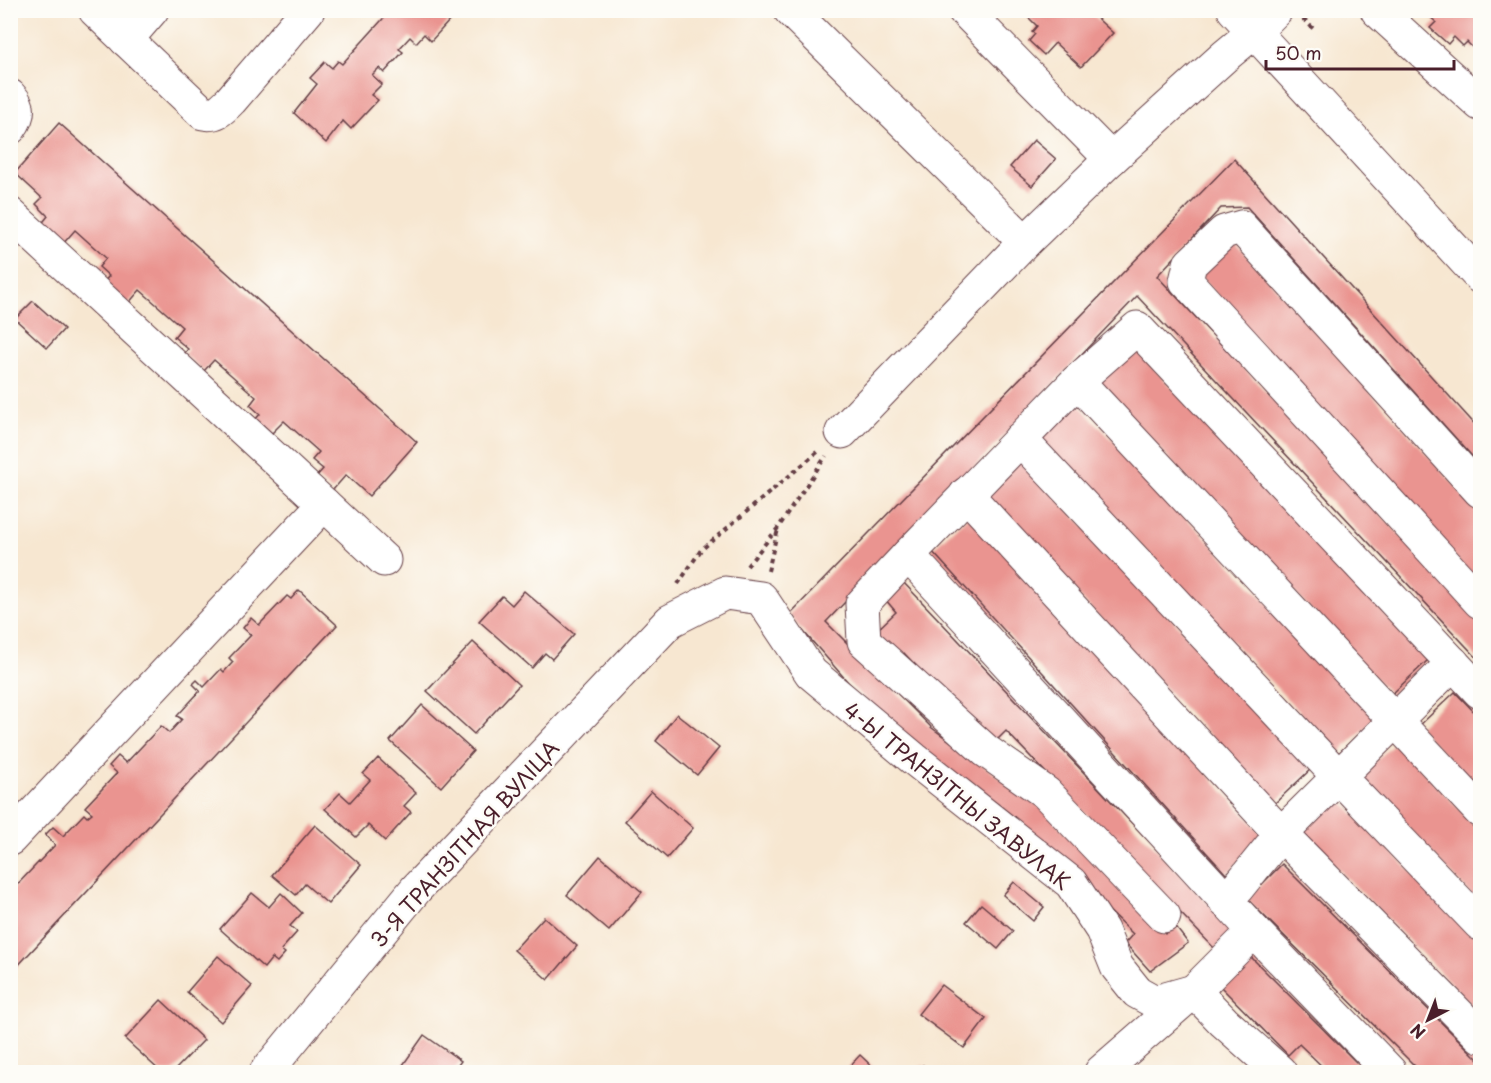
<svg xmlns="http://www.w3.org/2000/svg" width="1491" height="1083" viewBox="0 0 1491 1083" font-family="'Playpen Sans',sans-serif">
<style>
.building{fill:#ea9490}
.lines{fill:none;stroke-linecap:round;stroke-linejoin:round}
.minor-casing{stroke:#643d44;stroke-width:35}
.path{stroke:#643d44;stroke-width:4;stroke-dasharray:4.5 4.5;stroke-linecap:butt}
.minor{stroke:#fff;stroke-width:33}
.labels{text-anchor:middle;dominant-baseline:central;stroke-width:5;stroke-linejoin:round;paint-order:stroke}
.street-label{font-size:21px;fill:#4a1f2b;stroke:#fdfcf7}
</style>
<rect width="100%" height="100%" fill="#fdfcf7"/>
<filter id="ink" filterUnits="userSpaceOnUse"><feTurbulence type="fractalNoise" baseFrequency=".0167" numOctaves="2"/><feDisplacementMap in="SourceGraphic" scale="12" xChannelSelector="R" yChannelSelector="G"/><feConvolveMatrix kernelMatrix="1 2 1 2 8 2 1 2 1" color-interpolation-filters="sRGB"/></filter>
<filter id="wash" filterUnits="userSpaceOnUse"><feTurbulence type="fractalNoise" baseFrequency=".008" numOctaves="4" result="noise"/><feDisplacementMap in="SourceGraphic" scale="24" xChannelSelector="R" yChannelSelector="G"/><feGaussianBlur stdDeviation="1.35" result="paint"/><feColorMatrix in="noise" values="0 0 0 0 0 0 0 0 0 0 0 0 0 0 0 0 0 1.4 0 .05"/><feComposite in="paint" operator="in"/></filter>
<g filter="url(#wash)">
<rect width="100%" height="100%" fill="#f7e7d1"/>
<g id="blocks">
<g class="building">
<path d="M391,10H448L444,15L450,20L431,41L424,34L416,43L410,37L399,49L403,52L384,73L379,68L372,75L382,84L371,95L378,100L351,129L343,121L326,143L294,113L317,84L310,78L325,62L332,68L338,61L342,64Z"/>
<path d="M1021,10H1088L1113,33L1081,67L1055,43L1044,55L1029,41L1035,34L1032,32L1037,26Z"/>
<path d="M1432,10H1480V47L1478,45L1474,49L1467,42L1463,46L1454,37L1448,44L1430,28L1436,22L1429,16L1433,12Z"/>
<path d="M59,123L417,442L369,496L346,475L332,491L316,477L323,469L312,460L319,452L284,421L272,433L256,419L260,414L250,405L256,397L214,360L204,371L184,354L188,349L174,337L182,327L140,290L127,305L103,283L109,276L99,267L106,258L75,230L62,245L40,226L48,216L36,204L42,198L15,173Z"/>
<path d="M1034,140L1056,159L1032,186L1010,167Z"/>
<path d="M1234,159L1480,430V465L1247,207L1221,208L1157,276L1480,620V661L1137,296L826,622L932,728L1042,808L1165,934L1174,925L1188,943L1150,971L1125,943L1133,934L1018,822L915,748L848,682L789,615Z"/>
<path d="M1235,243L1480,513V585L1199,276Z"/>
<path d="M33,301L64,329L47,348L15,319Z"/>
<path d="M1132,345L1428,660L1391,695L1095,380Z"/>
<path d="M1076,402L1376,717L1339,753L1038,438Z"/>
<path d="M1020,458L1312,768L1274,804L983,494Z"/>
<path d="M970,514L1266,838L1226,874L931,550Z"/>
<path d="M903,582L1234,931L1215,949L1006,731L992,745L904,653L897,659L873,634L896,612L885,599Z"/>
<path d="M299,590L337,625L10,974V885L14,888L55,845L45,835L53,827L63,836L84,814L87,817L92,813L85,807L117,773L109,766L118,756L126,763L161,726L169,733L182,719L177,716L200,691L193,684L197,680L204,687L221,669L224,672L233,662L229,658L251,635L243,628L251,618L259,625L287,596L291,599Z"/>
<path d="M524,591L574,634L552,659L545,653L532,668L479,621L502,596L512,605Z"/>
<path d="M473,642L519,685L474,734L427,691Z"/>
<path d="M1455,692L1480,718V792L1418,727Z"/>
<path d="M422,705L473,751L441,787L390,741Z"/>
<path d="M677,714L719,748L697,775L656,741Z"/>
<path d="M1396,742L1480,831V904L1359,777Z"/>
<path d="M378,758L416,793L404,806L411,812L385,841L368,825L356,837L325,809L340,793L350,802L370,780L363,774Z"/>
<path d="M651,791L693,828L667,858L625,821Z"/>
<path d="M1337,797L1480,941V1013L1302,832Z"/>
<path d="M315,825L361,865L328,904L305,884L296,895L272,875Z"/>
<path d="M600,856L642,892L609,931L567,895Z"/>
<path d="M1282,864L1480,1061V1072H1421L1247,899Z"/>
<path d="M1014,882L1044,907L1033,921L1003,895Z"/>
<path d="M252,893L269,907L281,893L302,913L290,926L297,932L281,950L285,953L277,962L272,958L264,968L220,929Z"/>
<path d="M981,904L1013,931L998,949L966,922Z"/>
<path d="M544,917L577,946L548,980L514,950Z"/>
<path d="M218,956L252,986L221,1022L187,992Z"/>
<path d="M1251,957L1366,1072H1328L1299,1044L1288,1055L1221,987Z"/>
<path d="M941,985L986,1019L964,1048L918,1014Z"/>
<path d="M161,1000L204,1040L173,1072H161L125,1039Z"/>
<path d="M424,1035L461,1061L453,1072H398Z"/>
<path d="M860,1055L878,1072H844Z"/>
<path d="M923,1065L932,1072H916Z"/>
</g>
</g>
</g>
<g filter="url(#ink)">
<use href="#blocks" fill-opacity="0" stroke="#643d44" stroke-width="1.5"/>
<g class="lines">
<g class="minor-casing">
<g id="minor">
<path d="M95,10L203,113C216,116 222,109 231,100L308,10"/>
<path d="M790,10L1025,242"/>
<path d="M964,10L1111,159"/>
<path d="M1234,10L1480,277"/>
<path d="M1377,10L1480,104"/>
<path d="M126,40L152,10"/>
<path d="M10,96C21,107 19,116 10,128"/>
<path d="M10,214L324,504L10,839"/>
<path d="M1077,381L1480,811"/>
<path d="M842,432L1025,242L1111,159L1225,56L1254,32L1276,10"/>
<path d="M1020,439L1338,776L1480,924"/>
<path d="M1480,491L1241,227L1224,232L1190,264L1186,281L1480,602"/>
<path d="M966,494L1281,834L1480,1036"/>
<path d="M324,504L384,560"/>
<path d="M908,555L1077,381L1137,328L1480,692"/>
<path d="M1226,902L1281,834L1453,663"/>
<path d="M1164,916L1046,793L986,751L864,641L862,604L908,555L1254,931L1390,1072"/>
<path d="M1194,991L1224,1022L1280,1072"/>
<path d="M266,1072L416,889L670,621L725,593L761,598L811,673L914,759L1071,883L1102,930L1117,967L1137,992L1155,1002L1194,991"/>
<path d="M1101,1072L1194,991L1254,931"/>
</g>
</g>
<g class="path">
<path d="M1303,19L1316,31"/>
<path d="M747,566L778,528L826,456"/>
<path d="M768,571L778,529"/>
<path d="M678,584L701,550L820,450"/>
</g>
<use href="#minor" class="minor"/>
</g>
</g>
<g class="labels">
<g class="street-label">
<text transform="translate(958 795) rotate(39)">4-Ы ТРАНЗІТНЫ ЗАВУЛАК</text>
<text transform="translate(464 843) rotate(-48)">3-Я ТРАНЗІТНАЯ ВУЛІЦА</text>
</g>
</g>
<rect width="1491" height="1083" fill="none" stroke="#fdfcf7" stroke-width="36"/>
<g transform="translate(1428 1020) rotate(222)" stroke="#fdfcf7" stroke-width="4.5" paint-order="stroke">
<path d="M0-4.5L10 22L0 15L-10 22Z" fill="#4a1f2b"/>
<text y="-9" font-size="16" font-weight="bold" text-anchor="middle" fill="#4a1f2b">N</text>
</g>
<path d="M1266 60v9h188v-9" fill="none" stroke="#4a1f2b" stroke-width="3"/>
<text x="1275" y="60" font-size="18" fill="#4a1f2b" stroke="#fdfcf7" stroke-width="4.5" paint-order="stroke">50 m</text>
</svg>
